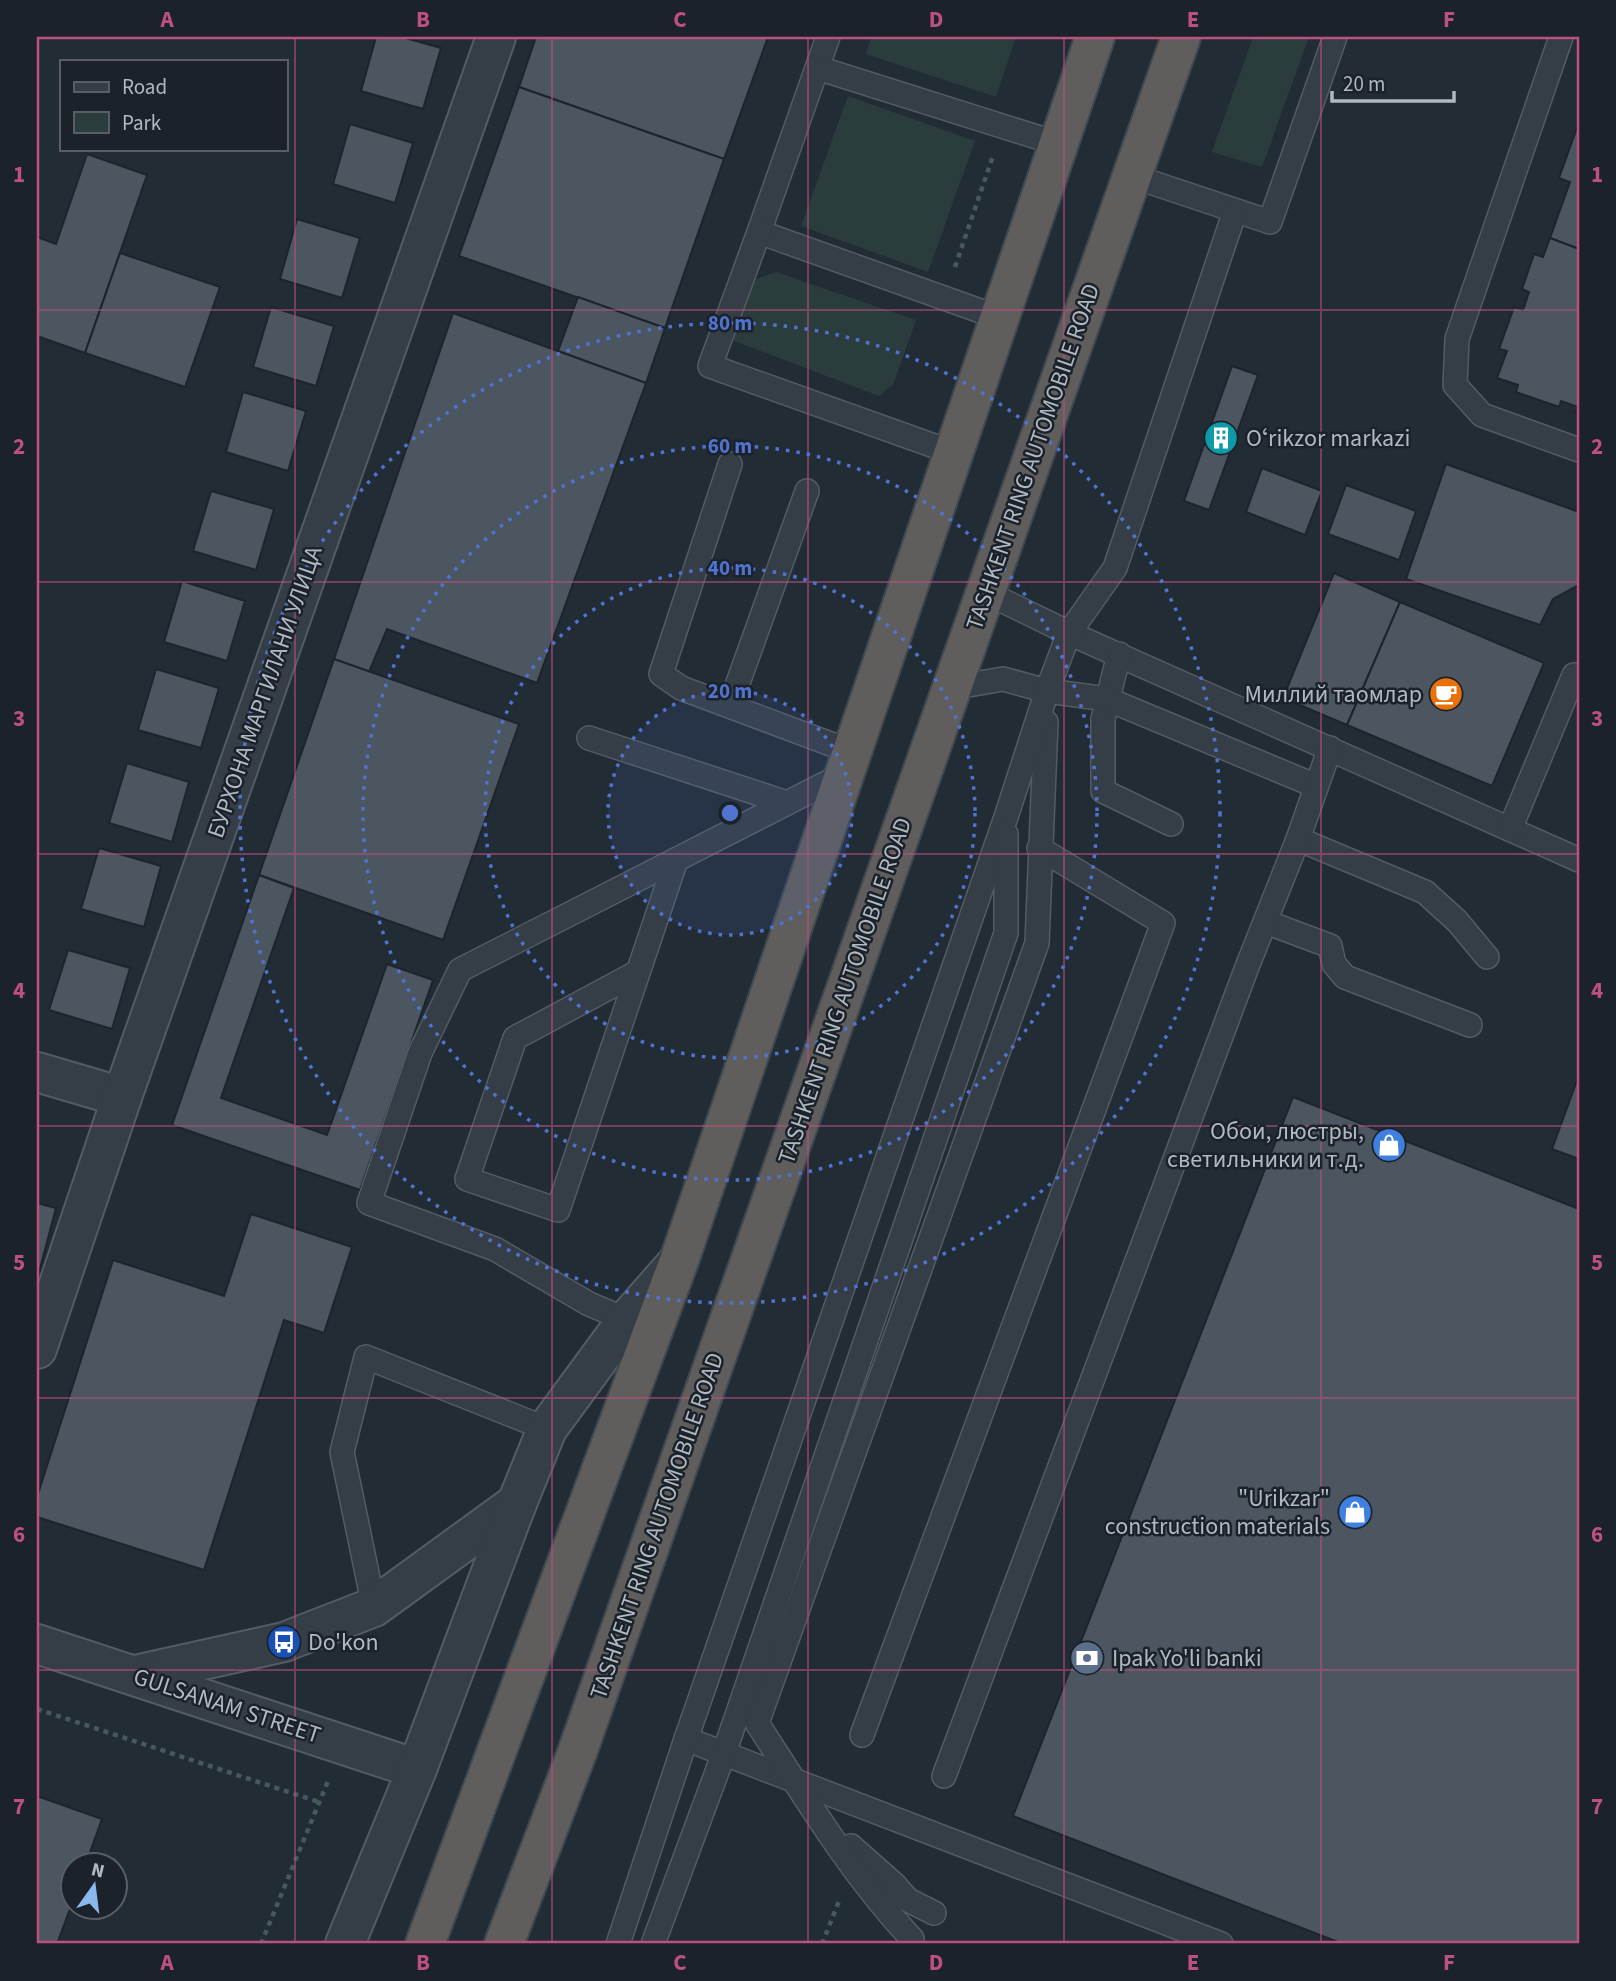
<svg xmlns="http://www.w3.org/2000/svg" width="1616" height="1981" viewBox="0 0 1616 1981" font-family="'Source Sans 3',sans-serif">
<style>
.green{fill:#2a3c3b}
.building{fill:#4b5660;stroke:#1d242c;stroke-width:2}
.lines{fill:none;stroke-linecap:round;stroke-linejoin:round}
.service-casing{stroke:#535b63;stroke-width:26}
.minor-casing{stroke:#535b63;stroke-width:42}
.tertiary-casing{stroke:#535b63;stroke-width:42}
.trunk-casing{stroke:#404850;stroke-width:42}
.path{stroke:#48595a;stroke-width:4.5;stroke-dasharray:5 5;stroke-linecap:butt}
.service{stroke:#353d46;stroke-width:23}
.minor{stroke:#353d46;stroke-width:38}
.tertiary{stroke:#353d46;stroke-width:38}
.trunk{stroke:#5f5e5c;stroke-width:38}
.grid{fill:none;stroke:#bc507f;stroke-width:2;stroke-opacity:0.55}
.ring{fill:none;stroke:#5073d0;stroke-width:3.5;stroke-dasharray:3.5 7}
.labels{text-anchor:middle;dominant-baseline:central;stroke-width:5;stroke-linejoin:round;paint-order:stroke}
.poi-label{font-size:24px;fill:#b0b8c2;stroke:#1b222a;text-anchor:start}
.street-label{font-size:24px;fill:#b0b8c2;stroke:#1b222a}
.centre{fill:#5073d0;stroke:#1b222a;stroke-width:3.5}
.ring-label{font-size:21px;text-anchor:middle;font-weight:bold;fill:#5073d0;stroke:#1b222a;stroke-width:5;stroke-linejoin:round;paint-order:stroke}
.neatline{fill:none;stroke:#bc507f;stroke-width:2.5}
.grid-label{font-size:23px;text-anchor:middle;font-weight:bold;fill:#bc507f}
</style>
<rect width="100%" height="100%" fill="#222c35"/>
<g class="green">
<path d="M871,37H1016L996,97L866,54Z"/>
<path d="M1253,37H1309L1262,167L1212,152Z"/>
<path d="M848,96L975,141L928,272L801,226Z"/>
<path d="M776,272L916,320L893,385L879,396L729,339L751,281Z"/>
</g>
<g class="building">
<path d="M376,37H402L441,48L423,109L361,91Z"/>
<path d="M536,37H768L724,159L519,87Z"/>
<path d="M519,87L724,159L665,328L459,256Z"/>
<path d="M1579,122V249L1550,238L1570,182L1559,178Z"/>
<path d="M350,124L413,143L395,203L333,184Z"/>
<path d="M87,154L147,175L85,353L37,336V237L56,244Z"/>
<path d="M297,219L360,238L342,298L280,279Z"/>
<path d="M1550,238L1579,249V414L1575,412L1578,407L1561,401L1559,407L1516,392L1518,385L1497,378L1507,351L1499,349L1514,307L1523,310L1529,292L1522,289L1534,254L1543,257Z"/>
<path d="M120,253L220,287L185,387L85,353Z"/>
<path d="M578,297L665,328L646,383L558,351Z"/>
<path d="M271,307L334,326L316,386L253,367Z"/>
<path d="M453,313L646,383L537,683L387,629L369,672L334,659Z"/>
<path d="M1232,366L1258,375L1209,510L1184,501Z"/>
<path d="M243,392L306,411L288,471L226,452Z"/>
<path d="M1446,464L1579,512V585L1553,599L1540,625L1406,579Z"/>
<path d="M1262,468L1322,491L1305,535L1246,512Z"/>
<path d="M1346,485L1416,511L1399,560L1328,534Z"/>
<path d="M211,491L274,509L256,570L193,551Z"/>
<path d="M1334,573L1400,602L1347,725L1283,698Z"/>
<path d="M182,581L245,601L227,661L164,642Z"/>
<path d="M1400,602L1544,663L1492,786L1347,725Z"/>
<path d="M334,659L519,724L443,940L259,875Z"/>
<path d="M156,669L219,688L201,748L138,730Z"/>
<path d="M127,763L189,782L172,842L109,823Z"/>
<path d="M99,848L161,866L144,927L81,909Z"/>
<path d="M259,875L294,888L221,1098L327,1135L387,964L433,980L360,1190L172,1125Z"/>
<path d="M68,950L130,968L112,1029L49,1010Z"/>
<path d="M1579,1075V1159L1552,1149Z"/>
<path d="M1293,1097L1579,1209V1944H1343L1013,1816Z"/>
<path d="M37,1203L56,1208L37,1280Z"/>
<path d="M251,1214L352,1247L324,1333L284,1320L204,1570L37,1517V1497L113,1260L224,1296Z"/>
<path d="M37,1796L102,1819L85,1866H74V1898L57,1944H37Z"/>
</g>
<g class="lines">
<g class="service-casing">
<g id="service">
<path d="M828,37L759,232L1000,318"/>
<path d="M1561,37L1457,339L1455,385L1482,415L1579,450"/>
<path d="M818,68L1059,144"/>
<path d="M1132,176L1270,222L1335,37"/>
<path d="M759,232L710,366L954,453"/>
<path d="M730,464L661,674L681,688L852,752"/>
<path d="M985,592L1069,633L1579,860"/>
<path d="M1119,654L1103,719V791L1171,824"/>
<path d="M951,688L1003,679L1047,691L1107,699L1316,786"/>
<path d="M730,705L807,491"/>
<path d="M589,738L787,803"/>
<path d="M1510,829L1574,675L1579,677"/>
<path d="M1298,839L1425,892L1457,921L1487,957"/>
<path d="M1266,922L1330,946L1334,964L1345,977L1470,1025"/>
<path d="M638,972L515,1038L467,1179L558,1210L676,860"/>
<path d="M627,1320L589,1304L495,1249L369,1203L420,1053L460,970L846,773"/>
<path d="M374,1607L342,1452L366,1357L547,1429"/>
<path d="M862,1735L1163,923L1039,848"/>
<path d="M686,1739L1221,1944"/>
<path d="M944,1776L1247,967L1298,839L1330,748"/>
<path d="M851,1846L895,1885L908,1900L934,1913"/>
<path d="M912,1939C851,1874 805,1797 757,1723L1037,943L1046,722"/>
<path d="M618,1944L686,1739L1006,817L1047,691L1069,633L1115,568L1235,211"/>
<path d="M653,1944L724,1753L1006,933V834"/>
</g>
</g>
<g class="minor-casing">
<g id="minor">
<path d="M37,1072L122,1097"/>
<path d="M37,1349L122,1097L496,37"/>
<path d="M135,1675L284,1642L374,1607L517,1503"/>
</g>
</g>
<g class="tertiary-casing">
<g id="tertiary">
<path d="M37,1644L417,1769"/>
<path d="M345,1944L417,1769L517,1503L547,1429L627,1320L677,1263"/>
</g>
</g>
<g class="trunk-casing">
<g id="trunk">
<path d="M425,1944L680,1258L1095,37"/>
<path d="M504,1944L578,1750L1181,37"/>
</g>
</g>
<g class="path">
<path d="M955,267L993,156"/>
<path d="M37,1709L319,1802"/>
<path d="M261,1944L328,1781"/>
<path d="M822,1944L839,1901"/>
</g>
<use href="#service" class="service"/>
<use href="#minor" class="minor"/>
<use href="#tertiary" class="tertiary"/>
<use href="#trunk" class="trunk"/>
</g>
<path class="grid" d="M295,37V1944M552,37V1944M808,37V1944M1064,37V1944M1321,37V1944M37,310H1579M37,582H1579M37,854H1579M37,1126H1579M37,1398H1579M37,1670H1579"/>
<circle cx="730" cy="813" r="122" fill="#5073d0" fill-opacity=".12"/>
<g class="ring">
<circle cx="730" cy="813" r="122"/>
<circle cx="730" cy="813" r="245"/>
<circle cx="730" cy="813" r="367"/>
<circle cx="730" cy="813" r="490"/>
</g>
<defs>
<g id="building-disc" transform="scale(1.75)"><circle r="9.5" fill="#0f9aa8" stroke="#1b222a"/><path d="M-4-6H4V6H1V3H-1V6H-4ZM-2.5-4.3h1.7v1.8h-1.7ZM.8-4.3h1.7v1.8H.8ZM-2.5-1h1.7V.8h-1.7ZM.8-1h1.7V.8H.8Z" fill="#fff"/></g>
<g id="cafe-disc" transform="scale(1.75)"><circle r="9.5" fill="#e8710a" stroke="#1b222a"/><path d="M-5.5-4.5H6V0H3Q3 3.5 0 3.5H-2.5Q-5.5 3.5-5.5 0ZM3-3.2v2h1.7v-2ZM-6 4.5H4V6H-6Z" fill="#fff"/></g>
<g id="shop-disc" transform="scale(1.75)"><circle r="9.5" fill="#3f7fe0" stroke="#1b222a"/><path d="M-5-2.5h2.3a2.7 3.5 0 0 1 5.4 0H5L5.5 6h-11ZM-1.5-2.5h3a1.5 2.3 0 0 0-3 0Z" fill="#fff"/></g>
<g id="bus-disc" transform="scale(1.75)"><circle r="9.5" fill="#1a4fb4" stroke="#1b222a"/><path d="M-5-6H5V4H4V6H2V4H-2V6H-4V4H-5ZM-3.5-4V0h7V-4ZM-3.5 1.2v1.5H-2V1.2ZM2 1.2v1.5H3.5V1.2Z" fill="#fff"/></g>
<g id="bank-disc" transform="scale(1.75)"><circle r="9.5" fill="#5c6f8a" stroke="#1b222a"/><path d="M-6-4H6V4H-6ZM0-2.3a2.3 2.3 0 1 0 0 4.6a2.3 2.3 0 1 0 0-4.6Z" fill="#fff"/></g>
</defs>
<g fill-rule="evenodd">
<use href="#building-disc" x="1221" y="438"/>
<use href="#cafe-disc" x="1446" y="694"/>
<use href="#shop-disc" x="1389" y="1145"/>
<use href="#shop-disc" x="1355" y="1512"/>
<use href="#bus-disc" x="284" y="1642"/>
<use href="#bank-disc" x="1087" y="1658"/>
</g>
<g class="labels">
<g class="poi-label">
<text x="1246" y="438">Oʻrikzor markazi</text>
<text x="1422" y="694" text-anchor="end">Миллий таомлар</text>
<text x="1364" y="1131" text-anchor="end">Обои, люстры,<tspan x="1364" dy="28">светильники и т.д.</tspan></text>
<text x="1330" y="1498" text-anchor="end">"Urikzar"<tspan x="1330" dy="28">construction materials</tspan></text>
<text x="308" y="1642">Do'kon</text>
<text x="1112" y="1658">Ipak Yo'li banki</text>
</g>
<g class="street-label">
<text transform="translate(1033 457) rotate(-71)">TASHKENT RING AUTOMOBILE ROAD</text>
<text transform="translate(265 692) rotate(-71)">БУРХОНА МАРГИЛАНИ УЛИЦА</text>
<text transform="translate(845 991) rotate(-71)">TASHKENT RING AUTOMOBILE ROAD</text>
<text transform="translate(657 1526) rotate(-71)">TASHKENT RING AUTOMOBILE ROAD</text>
<text transform="translate(227 1706) rotate(18)">GULSANAM STREET</text>
</g>
</g>
<circle cx="730" cy="813" r="10" class="centre"/>
<g class="ring-label">
<text x="730" y="330">80 m</text>
<text x="730" y="453">60 m</text>
<text x="730" y="575">40 m</text>
<text x="730" y="698">20 m</text>
</g>
<rect width="1616" height="1981" fill="none" stroke="#1b222a" stroke-width="77"/>
<rect x="60" y="60" width="228" height="91" fill="#1b222a" stroke="#575e67" stroke-width="2"/>
<rect x="74" y="82" width="35" height="10" fill="#353d46" stroke="#575e67" stroke-width="2"/>
<text x="122" y="94" font-size="21" fill="#b0b8c2">Road</text>
<rect x="74" y="112" width="35" height="21" fill="#2a3c3b" stroke="#575e67" stroke-width="2"/>
<text x="122" y="130" font-size="21" fill="#b0b8c2">Park</text>
<g transform="translate(94 1886) rotate(14)"><circle r="33" fill="#1b222a" stroke="#575e67" stroke-width="2"/>
<path d="M0-5L12 26L0 18L-12 26Z" fill="#8bb8ec"/>
<text y="-10" font-size="19" font-weight="bold" text-anchor="middle" fill="#b0b8c2">N</text>
</g>
<path d="M1332 91v10h122v-10" fill="none" stroke="#b0b8c2" stroke-width="3.5"/>
<text x="1343" y="91" font-size="21" fill="#b0b8c2" stroke="#1b222a" stroke-width="5" paint-order="stroke">20 m</text>
<rect x="38" y="38" width="1540" height="1904" class="neatline"/>
<g class="grid-label">
<text x="167" y="27">A</text>
<text x="423" y="27">B</text>
<text x="680" y="27">C</text>
<text x="936" y="27">D</text>
<text x="1193" y="27">E</text>
<text x="1449" y="27">F</text>
<text x="19" y="182">1</text>
<text x="1597" y="182">1</text>
<text x="19" y="454">2</text>
<text x="1597" y="454">2</text>
<text x="19" y="726">3</text>
<text x="1597" y="726">3</text>
<text x="19" y="998">4</text>
<text x="1597" y="998">4</text>
<text x="19" y="1270">5</text>
<text x="1597" y="1270">5</text>
<text x="19" y="1542">6</text>
<text x="1597" y="1542">6</text>
<text x="19" y="1814">7</text>
<text x="1597" y="1814">7</text>
<text x="167" y="1970">A</text>
<text x="423" y="1970">B</text>
<text x="680" y="1970">C</text>
<text x="936" y="1970">D</text>
<text x="1193" y="1970">E</text>
<text x="1449" y="1970">F</text>
</g>
</svg>
